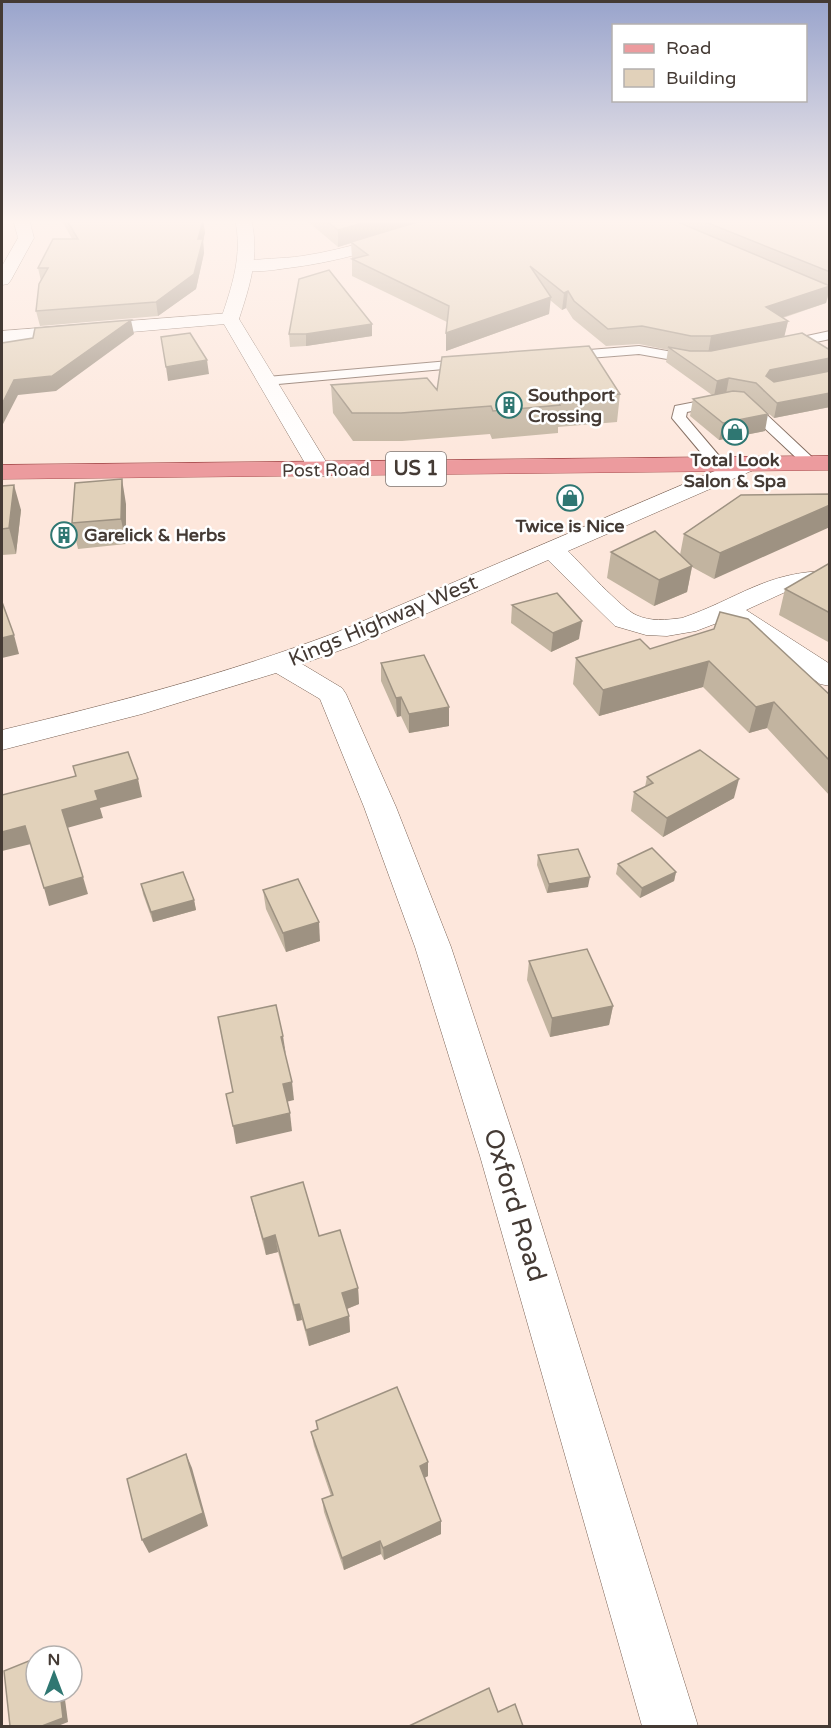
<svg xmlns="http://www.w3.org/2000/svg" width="831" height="1728" viewBox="0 0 831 1728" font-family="'Varela Round',sans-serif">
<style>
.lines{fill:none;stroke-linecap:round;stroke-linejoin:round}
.lane-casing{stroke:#7a6356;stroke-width:2}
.street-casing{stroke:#7a6356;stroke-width:1}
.secondary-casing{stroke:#7a6356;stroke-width:1}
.primary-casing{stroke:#a94e4f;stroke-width:1}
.lane{fill:#fff;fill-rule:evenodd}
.street{fill:#fff;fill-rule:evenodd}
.secondary{fill:#fff;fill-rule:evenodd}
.primary{fill:#ec9b9e;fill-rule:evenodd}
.wall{fill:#c2b4a0}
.shaded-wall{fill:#9e9282}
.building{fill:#e1d1ba;stroke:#9e9282;stroke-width:1.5}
.labels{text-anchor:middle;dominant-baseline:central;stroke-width:5;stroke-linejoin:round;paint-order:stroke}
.far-poi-label{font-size:18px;font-weight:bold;fill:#443a34;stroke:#fff;text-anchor:start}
.far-street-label{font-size:18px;fill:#443a34;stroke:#fff}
.shield{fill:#fff;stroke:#7c7571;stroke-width:1.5}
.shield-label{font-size:20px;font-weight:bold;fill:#443a34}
.street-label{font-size:21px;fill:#443a34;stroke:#fff}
.near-street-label{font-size:26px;fill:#443a34;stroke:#fff}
</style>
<rect width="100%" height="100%" fill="#fde7dc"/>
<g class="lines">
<g class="lane-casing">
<g id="lane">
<path d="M830,331V339L784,349L777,345L779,342Z"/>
<path d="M639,346L695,356L702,360L695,364L639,354L564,360L557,356L564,352Z"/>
<path d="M472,359L479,363L477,366L267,385L260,381L267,377Z"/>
<path d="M726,396L752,401L815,460L818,463L815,466H805L742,407L726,404L687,412L686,417L726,464L723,467H713L672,418L675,406Z"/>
</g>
</g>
<g class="street-casing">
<g id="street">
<path d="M13,219H29L34,238L11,280L8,284L2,285V266L18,238Z"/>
<path d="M440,219H466L464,222C406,240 348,261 288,268C274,270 256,273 242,270L239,266L242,262C261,258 282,259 302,256C349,249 394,233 440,219Z"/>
<path d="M230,313L237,315L239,319L237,323L2,343V331Z"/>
<path d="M750,456L758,458L761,463L758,468L568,551C581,564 622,609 636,615C651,622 666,620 682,618C738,599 766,571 830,571V587L794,588L746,610L830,664V686L820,684L788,660L725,620L696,631L667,636L646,635L615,626L548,560L355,645L302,664L342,688L346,694L396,807L451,947L520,1156L698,1726H642L480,1156L415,947L364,807L320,699L276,673L142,714L2,750V730C115,703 226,674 335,633Z"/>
</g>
</g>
<g class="secondary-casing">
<path id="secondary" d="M235,219H251C260,255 250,285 239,319L331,470L328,475L320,477L312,475L309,470L221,319C232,286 243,255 235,219Z"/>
</g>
<g class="primary-casing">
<path id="primary" d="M830,456V470L2,479V465Z"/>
</g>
<use href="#lane" class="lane"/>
<use href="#street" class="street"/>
<use href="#secondary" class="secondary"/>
<use href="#primary" class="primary"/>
</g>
<g class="wall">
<path d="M61,219L203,220L205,233L203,240L204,253L196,289L158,316L40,326L36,311L41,281L38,268L72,239Z"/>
<path d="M830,219V290L826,303L783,318L788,321L784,336L830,350V407L774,418L751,399L765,431L719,440L690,416L693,399L712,395L666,362L668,350L639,344L606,346L573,319L566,308L562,310L550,300L549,314L446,351L447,322L352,276V259H353L352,258L351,243L338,247L306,220Z"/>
<path d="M372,324V336L306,346L290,347L289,334Z"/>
<path d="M331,385L437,390L620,394L617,422L558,427V433L492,439L490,434L402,441H353L333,413Z"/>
<path d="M2,486L21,510L16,554L2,555Z"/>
<path d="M741,495L714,579L692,567L687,592L654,606L607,578L611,552L680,555L684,534Z"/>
<path d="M126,504V544L78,549L72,523Z"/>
<path d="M830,564V643L779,615L785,589Z"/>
<path d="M512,605L579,639L551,652L511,623Z"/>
<path d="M714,629L830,695V796L767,728L749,733L703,687L599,716L573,684L576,658L650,649Z"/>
<path d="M381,663L449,726L409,733L401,716L397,717L381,681Z"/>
<path d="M647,777L734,798L663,837L631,811L634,792L645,787Z"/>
<path d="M538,855L588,887L547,893L537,865Z"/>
<path d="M618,864L676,872L674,881L640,898L616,874Z"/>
<path d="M141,884L194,900L196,910L153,922L143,894Z"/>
<path d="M263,890L320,941L286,952L266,909Z"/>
<path d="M529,961L613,1006L609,1025L550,1037L527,980Z"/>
<path d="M251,1197L319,1236L358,1288L359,1304L347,1309L349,1316L350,1332L309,1346L302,1320L297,1321L278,1252L266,1255L255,1214Z"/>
<path d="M316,1421L428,1476L424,1478L441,1521V1534L384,1560L381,1554L344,1570L324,1512L322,1499L331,1496L314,1446L311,1432L317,1429Z"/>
</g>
<g class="shaded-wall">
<path d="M199,219H200L201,227L203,220L205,233L203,240L204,253L196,289L158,316L156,302L198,239Z"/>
<path d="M376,219H430L338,247V230Z"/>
<path d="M677,219H684L682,230Z"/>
<path d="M830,286L826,303L762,324L766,307Z"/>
<path d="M568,291L566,308L562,310L564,293Z"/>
<path d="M551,297L549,314L446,351V333Z"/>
<path d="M131,320L134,334L56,391L18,395L2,426V404L14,380Z"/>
<path d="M788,321L784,338L708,354L711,336Z"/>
<path d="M372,324V336L306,346V334Z"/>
<path d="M830,358V373L767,386L763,392L766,376L770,370Z"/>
<path d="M207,360L209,374L168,381L166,367Z"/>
<path d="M729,378L726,394L714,396L717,381Z"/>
<path d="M830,393V407L774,418L777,403Z"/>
<path d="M768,414L765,431L719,440L723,423Z"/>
<path d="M122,479L126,504V544L121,519Z"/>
<path d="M14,485L21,510L16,554L9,528Z"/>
<path d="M830,505V527L714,579L720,553Z"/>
<path d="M692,566L687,592L654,606L659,580Z"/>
<path d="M582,621L579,639L551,652L553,633Z"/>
<path d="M14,635L19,654L2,658V638Z"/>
<path d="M709,661L703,687L599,716L603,690Z"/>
<path d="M401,697V716L397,717L396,698Z"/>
<path d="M774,702L767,728L749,733L756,707Z"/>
<path d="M449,707V726L409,733V714Z"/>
<path d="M138,779L142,797L100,808L103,818L67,828L62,810L95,791Z"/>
<path d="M739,779L734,798L663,837L667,818Z"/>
<path d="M25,826L31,844L2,851V832Z"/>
<path d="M676,872L674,881L640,898L642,888Z"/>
<path d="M83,877L88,894L49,906L44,888Z"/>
<path d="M590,877L588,887L547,893L549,884Z"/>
<path d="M194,900L196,910L153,922L151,912Z"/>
<path d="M319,922L320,941L286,952L283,933Z"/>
<path d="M613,1006L609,1025L550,1037L552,1018Z"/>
<path d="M283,1036L286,1055L281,1037Z"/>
<path d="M292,1082L294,1100L286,1102L283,1084Z"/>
<path d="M290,1113L292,1131L236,1144L233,1126Z"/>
<path d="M275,1235L278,1252L266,1255L263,1239Z"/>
<path d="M358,1288L359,1304L344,1310L342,1293Z"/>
<path d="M299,1304L302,1320L297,1321L294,1305Z"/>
<path d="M349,1316L350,1332L309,1346L306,1330Z"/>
<path d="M186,1454L192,1468L208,1526L149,1553L142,1540Z"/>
<path d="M428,1462V1476L420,1480V1466Z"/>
<path d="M441,1521V1534L384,1560L383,1548Z"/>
<path d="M380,1541L381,1554L344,1570L342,1558Z"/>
<path d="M60,1692H64L68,1722L58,1726H42Z"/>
</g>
<g class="building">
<path d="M66,219L203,220L198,239H203L194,274L156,302L36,311L39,284L48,268H38L53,239H78Z"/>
<path d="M324,219H376L338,230Z"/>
<path d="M427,219H678L680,223L830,286L766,307L788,321L711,336H691L642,326L608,329L574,301L568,291L564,293L530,266L551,297L446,333L449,306L352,259L368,255L351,242Z"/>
<path d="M698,219H830V272Z"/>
<path d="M329,270L372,324L306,334H289L299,279Z"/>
<path d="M131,320L52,376L14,380L2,404V343L33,338L35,328Z"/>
<path d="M190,333L207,360L166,367L161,337Z"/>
<path d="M802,333L830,350V358L770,370L766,376L774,382L830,371V393L777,403L756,383L729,378L717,381L668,347L690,351H711Z"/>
<path d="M589,346L620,394L557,399L560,405L493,411L491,406L401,413H352L331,385L427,378L437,390L442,357Z"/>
<path d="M733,391L744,392L768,414L723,423L693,399Z"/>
<path d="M122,479L121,519L72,523L75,483Z"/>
<path d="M14,485L9,528L2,529V486Z"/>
<path d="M830,494V505L720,553L684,534L741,495Z"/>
<path d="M655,531L692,566L659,580L611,552Z"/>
<path d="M828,564H830V613L785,589Z"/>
<path d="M557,593L582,621L553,633L512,605Z"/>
<path d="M2,602L14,635L2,638Z"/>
<path d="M720,612L748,619L830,695V761L774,702L756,707L709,661L603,690L576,658L640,639L650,649L714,629Z"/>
<path d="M424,655L449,707L409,714L401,697L396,698L381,663Z"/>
<path d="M700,750L739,779L667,818L634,792L653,783L647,777Z"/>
<path d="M128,752L138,779L95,791L98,800L62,810L83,877L44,888L25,826L2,832V795L76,776L73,766Z"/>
<path d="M652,848L676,872L642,888L618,864Z"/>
<path d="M578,849L590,877L549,884L538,855Z"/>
<path d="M183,872L194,900L151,912L141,884Z"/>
<path d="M298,879L319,922L283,933L263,890Z"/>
<path d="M587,949L613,1006L552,1018L529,961Z"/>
<path d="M276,1005L283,1036L281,1037L292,1082L283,1084L290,1113L233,1126L226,1094L233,1092L218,1017Z"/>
<path d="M303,1182L319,1236L340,1230L358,1288L342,1293L349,1316L306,1330L299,1304L294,1305L275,1235L263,1239L251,1197Z"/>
<path d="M397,1387L428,1462L420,1466L441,1521L383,1548L380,1541L342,1558L322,1499L333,1495L311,1432L318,1429L316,1421Z"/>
<path d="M186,1454L203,1513L142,1540L127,1479Z"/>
<path d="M54,1651L55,1656H42Z"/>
<path d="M36,1658V1692H60L63,1718L42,1726H10L4,1671Z"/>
<path d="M489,1688L498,1712L515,1704L523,1726H409Z"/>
</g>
<linearGradient id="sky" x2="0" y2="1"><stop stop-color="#99a4cc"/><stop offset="0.48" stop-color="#fef4ef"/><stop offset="1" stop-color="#fef4ef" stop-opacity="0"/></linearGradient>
<rect width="831" height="461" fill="url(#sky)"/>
<defs>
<g id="building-ring" transform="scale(1.35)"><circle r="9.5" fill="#fff" stroke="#2f7772" stroke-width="1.5"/><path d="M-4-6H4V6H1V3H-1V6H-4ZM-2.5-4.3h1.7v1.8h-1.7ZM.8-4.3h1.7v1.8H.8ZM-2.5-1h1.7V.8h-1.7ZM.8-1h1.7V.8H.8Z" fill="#2f7772"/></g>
<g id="shop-ring" transform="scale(1.35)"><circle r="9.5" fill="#fff" stroke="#2f7772" stroke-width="1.5"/><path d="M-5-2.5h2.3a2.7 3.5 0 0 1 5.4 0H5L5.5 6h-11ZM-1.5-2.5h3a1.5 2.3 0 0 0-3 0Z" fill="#2f7772"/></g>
</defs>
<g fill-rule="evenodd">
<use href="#building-ring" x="509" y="405"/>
<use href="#shop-ring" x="735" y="432"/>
<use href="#shop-ring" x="570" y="498"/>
<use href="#building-ring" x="64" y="535"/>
</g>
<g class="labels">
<g class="far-poi-label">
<text x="528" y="395">Southport<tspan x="528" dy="21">Crossing</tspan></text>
<text x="735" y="460" text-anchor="middle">Total Look<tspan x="735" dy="21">Salon &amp; Spa</tspan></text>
<text x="570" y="526" text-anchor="middle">Twice is Nice</text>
<text x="84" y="535">Garelick &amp; Herbs</text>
</g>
<g class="far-street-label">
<text transform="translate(326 470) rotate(-1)">Post Road</text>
</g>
<rect class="shield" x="386" y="452" width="60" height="34" rx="4.5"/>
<g class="shield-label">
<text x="416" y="469">US 1</text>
</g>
<g class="street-label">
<text transform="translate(383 621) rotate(-23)">Kings Highway West</text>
</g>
<g class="near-street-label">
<text transform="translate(515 1205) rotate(73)">Oxford Road</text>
</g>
</g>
<rect width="831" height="1728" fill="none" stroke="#443a34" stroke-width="6"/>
<rect x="612" y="24" width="195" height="78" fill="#ffffff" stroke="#b4b0ae" stroke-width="1.5"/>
<rect x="624" y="44" width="30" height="9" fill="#ec9b9e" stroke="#b4b0ae" stroke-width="1.5"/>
<text x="666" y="54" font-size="18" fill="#443a34">Road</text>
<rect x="624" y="69" width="30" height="18" fill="#e1d1ba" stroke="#b4b0ae" stroke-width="1.5"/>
<text x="666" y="84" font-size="18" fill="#443a34">Building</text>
<g transform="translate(54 1674)"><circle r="28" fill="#ffffff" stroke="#b4b0ae" stroke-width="1.5"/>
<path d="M0-4.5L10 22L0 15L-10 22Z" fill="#2f7772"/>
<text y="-9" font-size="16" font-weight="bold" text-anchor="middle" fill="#443a34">N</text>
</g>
</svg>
